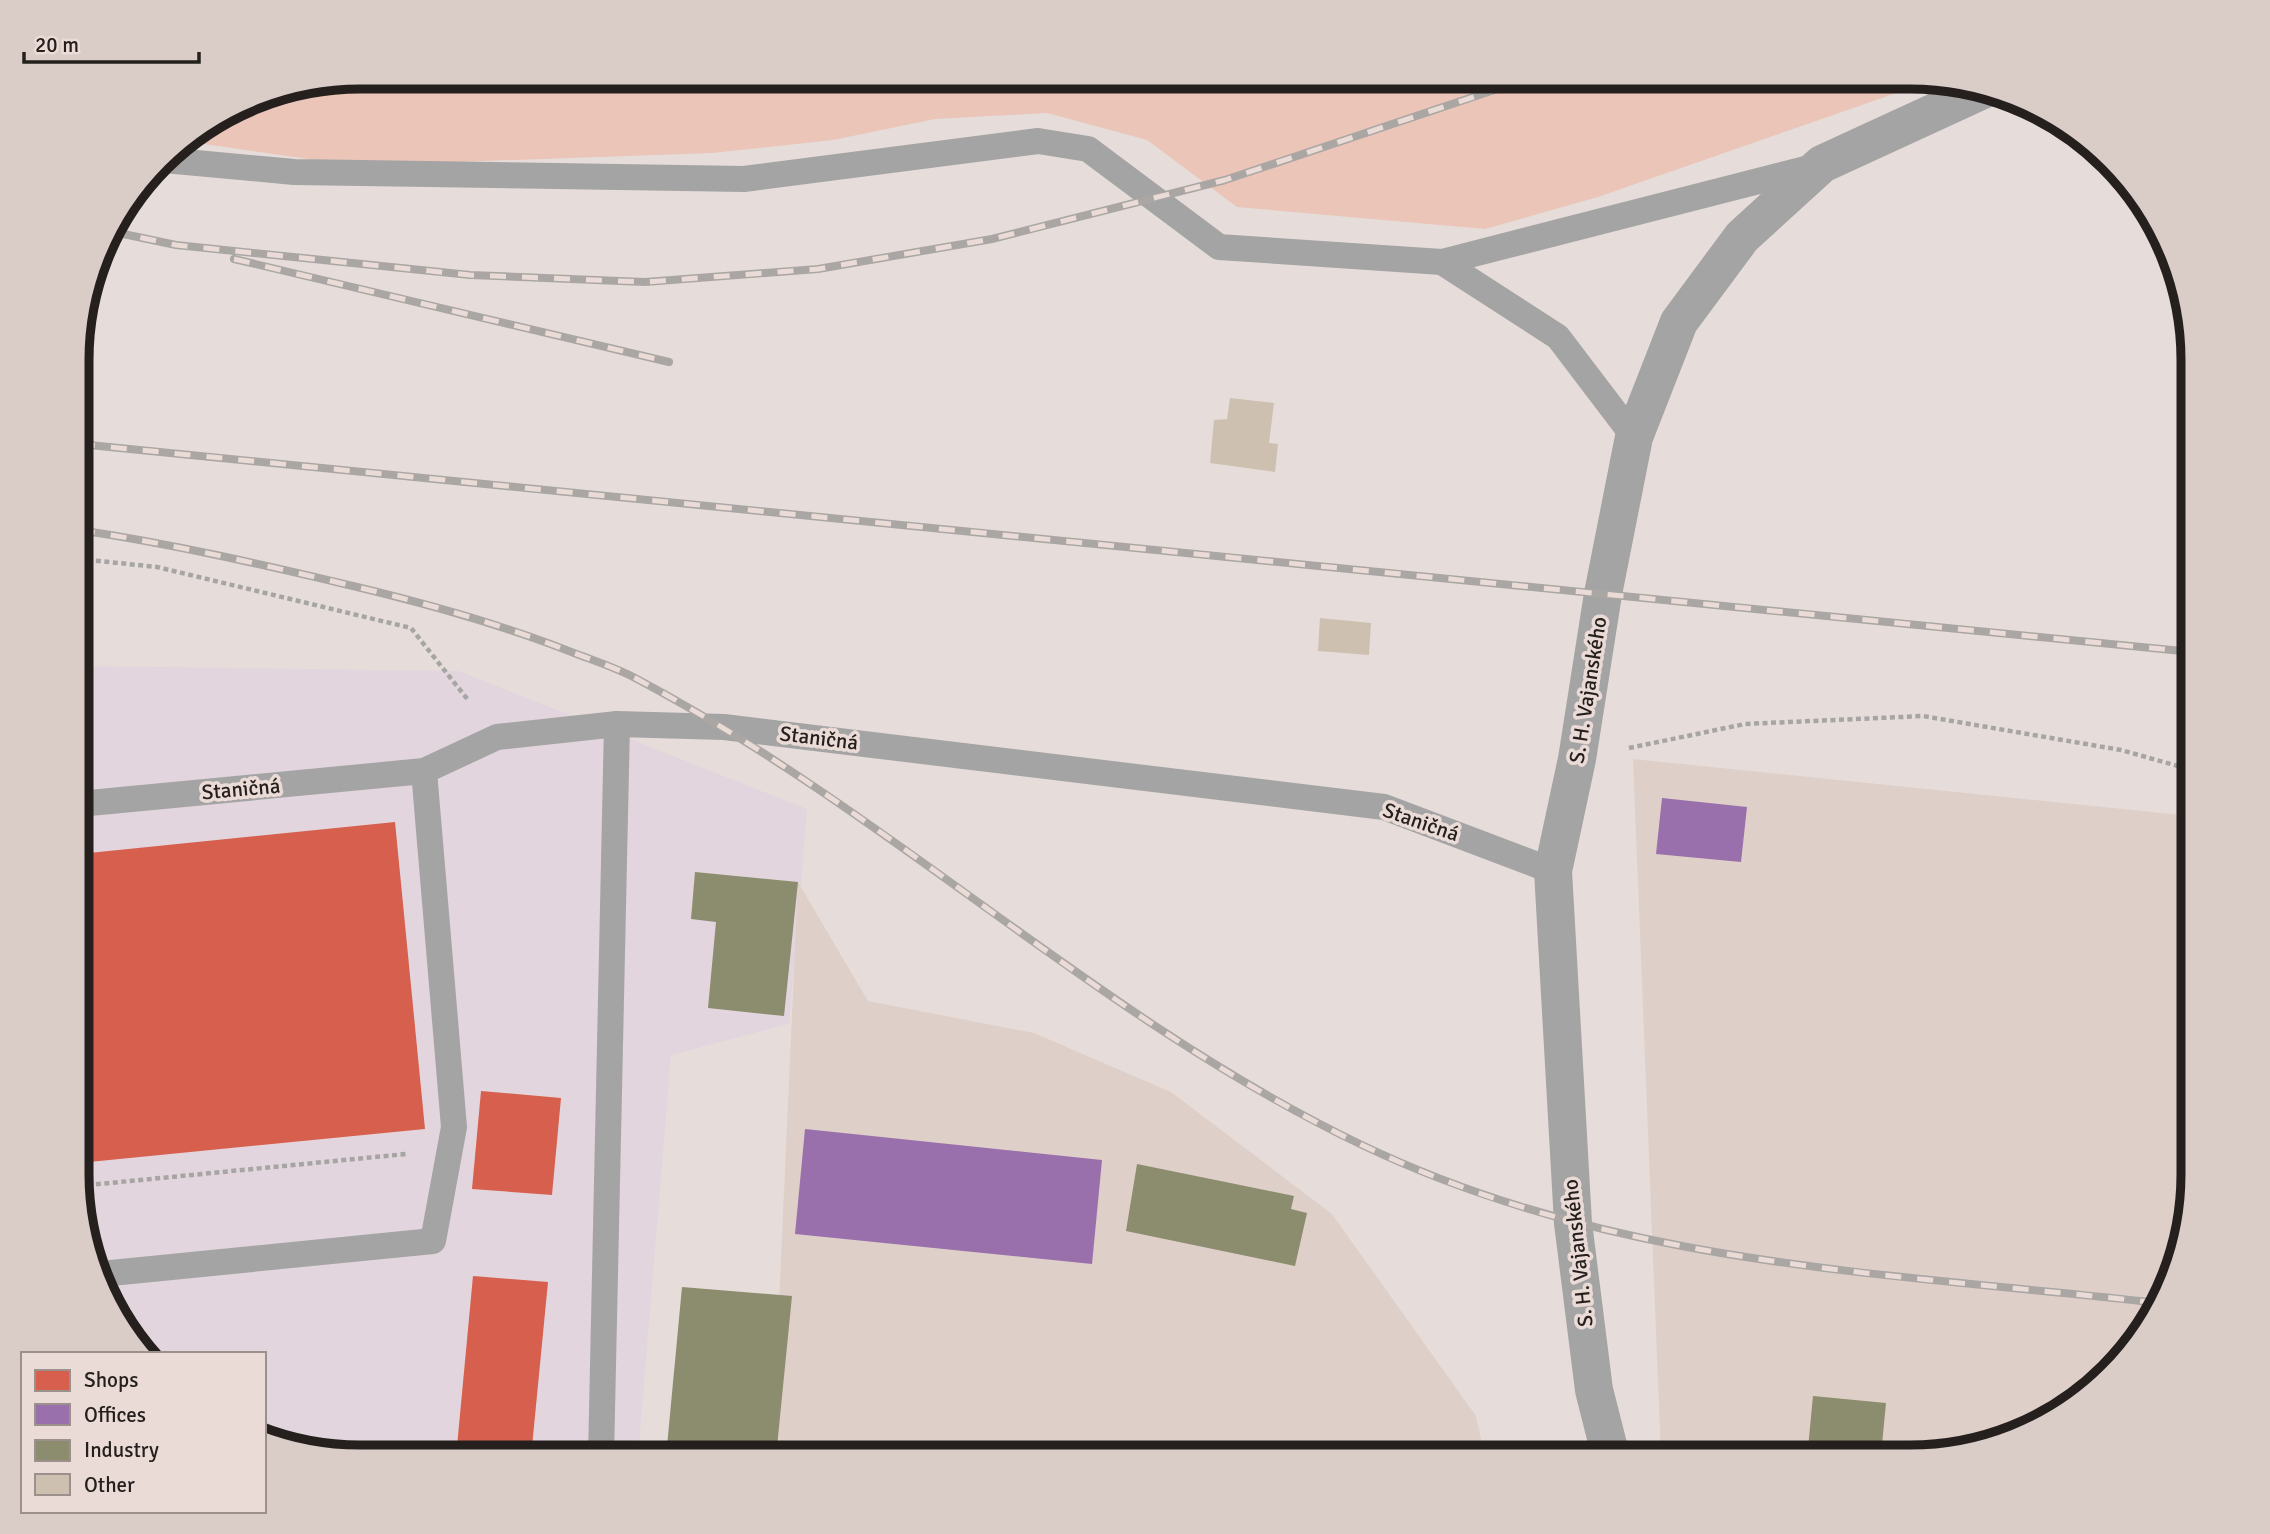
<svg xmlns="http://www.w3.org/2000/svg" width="2270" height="1534" viewBox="0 0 2270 1534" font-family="Signika,sans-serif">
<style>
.commercial{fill:#e2d5dd}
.built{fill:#dfcfc9}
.green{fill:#eac5b8}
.shops{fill:#d6604d}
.offices{fill:#9970ab}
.industry{fill:#8c8c6e}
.building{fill:#cdc0b1}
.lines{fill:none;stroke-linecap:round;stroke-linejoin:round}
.path{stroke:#a7a5a4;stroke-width:4.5;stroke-dasharray:5 3.5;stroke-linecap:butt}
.service{stroke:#a5a4a4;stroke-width:26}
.minor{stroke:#a5a4a4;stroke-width:38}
.rail-casing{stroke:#aaa6a4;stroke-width:8}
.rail{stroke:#eadbd6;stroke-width:5;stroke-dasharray:16;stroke-linecap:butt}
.labels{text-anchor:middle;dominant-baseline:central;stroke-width:7;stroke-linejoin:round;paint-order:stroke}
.street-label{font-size:21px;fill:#25201e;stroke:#eadbd6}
.rim{fill:none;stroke:#25201e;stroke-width:9}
</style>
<rect width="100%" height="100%" fill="#e6ddda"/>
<path class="commercial" d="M79,666L459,671L807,809L789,1024L671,1055L638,1457H360L270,1442L264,1439V1354H151L115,1316L79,1210Z"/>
<g class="built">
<path d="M1633,759L2192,816V1192L2178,1264L2145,1331L2051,1419L1928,1456L1661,1457Z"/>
<path d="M798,882L868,1001L1034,1033L1171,1092L1332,1214L1476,1416L1485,1457H772Z"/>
</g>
<path class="green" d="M360,77L430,91L630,86L693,77L1919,78L1905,90L1598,197L1485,229L1237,207L1147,140L1047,113L935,119L833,140L712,153L400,164L322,161L184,141L252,98Z"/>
<g class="shops">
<path d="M395,822L425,1129L79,1163V854Z"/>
<path d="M481,1091L561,1098L552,1195L472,1189Z"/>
<path d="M473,1276L548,1282L531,1457H456Z"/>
</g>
<g class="offices">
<path d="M1662,798L1747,807L1741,862L1656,854Z"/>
<path d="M805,1129L1102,1160L1092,1264L795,1234Z"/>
</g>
<g class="industry">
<path d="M695,872L798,882L784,1016L708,1008L716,922L691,919Z"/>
<path d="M1137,1164L1294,1196L1291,1209L1307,1213L1295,1266L1126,1231Z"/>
<path d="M682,1287L792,1296L776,1457H666Z"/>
<path d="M1813,1396L1886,1403L1881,1455L1808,1448Z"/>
</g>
<g class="building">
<path d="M1230,398L1274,403L1269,443L1278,444L1275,472L1210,463L1214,420L1227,419Z"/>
<path d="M1320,618L1371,623L1369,655L1318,651Z"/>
</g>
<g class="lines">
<g class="path">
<path d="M79,559L157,567L411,628L468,700"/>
<path d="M1629,748L1745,724L1923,716L2121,750L2192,770"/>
<path d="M79,1186L406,1154"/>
</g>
<g class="service">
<path d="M164,160L294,172L744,179L1038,141L1088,149L1219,247L1442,262L1817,166"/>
<path d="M1442,262L1558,337L1634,437"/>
<path d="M79,804L424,771L497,737L617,724L724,727L1384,807L1553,871"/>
<path d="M101,1274L433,1241L454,1127L424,771"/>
<path d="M601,1457L617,724"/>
</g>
<path class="minor" d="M1611,1457L1594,1390L1573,1223L1553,871L1577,759L1603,594L1634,437L1679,322L1742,237L1822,164L1985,89"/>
<g class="rail-casing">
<g id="rail">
<path d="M109,231L176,245L470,275L645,282L818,269L992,239L1225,180L1533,77"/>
<path d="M234,259L669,362"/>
<path d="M79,444L2192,652"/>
<path d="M79,530C173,544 265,565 357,587C432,605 503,625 574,653C595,661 617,668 637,679C892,814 1102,1021 1362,1145C1617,1267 1884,1272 2159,1303"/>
</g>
</g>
<use href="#rail" class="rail"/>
</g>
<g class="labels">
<g class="street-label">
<text transform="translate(1588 690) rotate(-81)">S. H. Vajanského</text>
<text transform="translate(819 738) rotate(7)">Staničná</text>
<text transform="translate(241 789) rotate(-5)">Staničná</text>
<text transform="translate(1421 822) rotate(19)">Staničná</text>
<text transform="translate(1578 1253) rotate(-96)">S. H. Vajanského</text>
</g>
</g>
<path d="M0 0H2270V1534H0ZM360 89H1910A271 271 0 0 1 2181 360V1174A271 271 0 0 1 1910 1445H360A271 271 0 0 1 89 1174V360A271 271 0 0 1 360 89Z" fill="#daccc7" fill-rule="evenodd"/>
<path class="rim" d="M360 89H1910A271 271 0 0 1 2181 360V1174A271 271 0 0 1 1910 1445H360A271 271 0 0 1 89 1174V360A271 271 0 0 1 360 89Z"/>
<rect x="21" y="1352" width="245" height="161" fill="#eadbd6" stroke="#9b908c" stroke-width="2"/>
<rect x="35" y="1370" width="35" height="21" fill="#d6604d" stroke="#9b908c" stroke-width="2"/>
<text x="84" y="1387" font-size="21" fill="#25201e">Shops</text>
<rect x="35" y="1404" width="35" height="21" fill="#9970ab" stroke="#9b908c" stroke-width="2"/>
<text x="84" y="1422" font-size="21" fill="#25201e">Offices</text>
<rect x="35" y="1440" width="35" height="21" fill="#8c8c6e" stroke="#9b908c" stroke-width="2"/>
<text x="84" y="1457" font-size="21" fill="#25201e">Industry</text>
<rect x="35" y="1474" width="35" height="21" fill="#cdc0b1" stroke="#9b908c" stroke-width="2"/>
<text x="84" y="1492" font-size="21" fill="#25201e">Other</text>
<path d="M24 52v10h175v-10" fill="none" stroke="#25201e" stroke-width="3.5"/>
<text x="35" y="52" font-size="21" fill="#25201e" stroke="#eadbd6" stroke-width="5" paint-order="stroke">20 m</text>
</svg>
